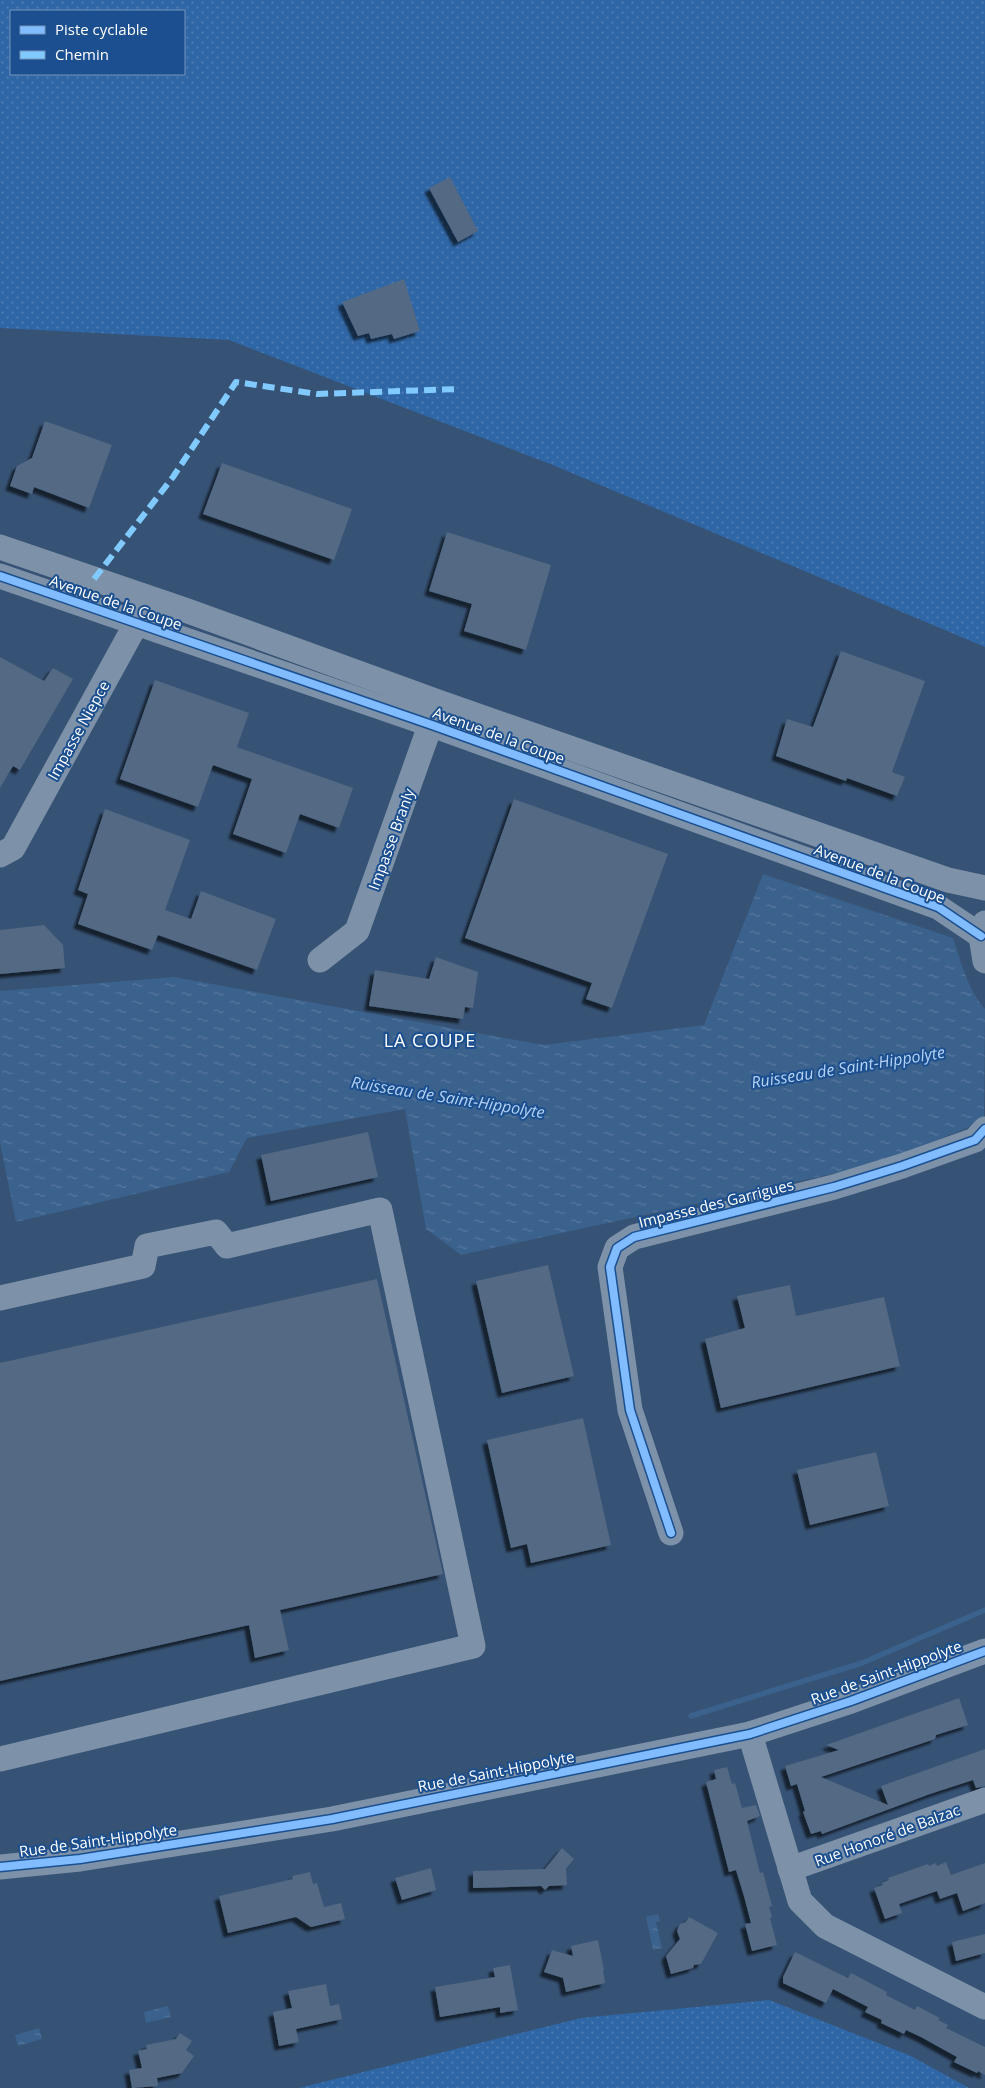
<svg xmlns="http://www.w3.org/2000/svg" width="985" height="2088" viewBox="0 0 985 2088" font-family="'Open Sans',sans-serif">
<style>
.green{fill:url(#green-dots);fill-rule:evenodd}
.water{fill:url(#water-ripples)}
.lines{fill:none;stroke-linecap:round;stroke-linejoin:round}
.stream{stroke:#3b618d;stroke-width:5.5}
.building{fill:#526984;filter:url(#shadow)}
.minor{stroke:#7d92a8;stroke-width:25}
.quiet{stroke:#80caff;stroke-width:6;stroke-dasharray:12 6;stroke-linecap:butt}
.cycleway-casing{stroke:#1b4f8f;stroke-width:11}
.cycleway{stroke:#80bcff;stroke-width:8}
.labels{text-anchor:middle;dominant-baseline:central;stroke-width:4;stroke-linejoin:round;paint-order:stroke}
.street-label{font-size:15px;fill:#fff;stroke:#1b4f8f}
.water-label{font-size:16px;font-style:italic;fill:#b5d3f5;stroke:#1b4f8f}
.quarter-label{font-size:18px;letter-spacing:1px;fill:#fff;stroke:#1b4f8f}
</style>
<defs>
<pattern id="green-dots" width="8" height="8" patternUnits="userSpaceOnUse" patternTransform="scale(1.25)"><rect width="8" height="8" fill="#2f66a5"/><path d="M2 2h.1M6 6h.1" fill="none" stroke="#4e7db2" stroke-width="1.8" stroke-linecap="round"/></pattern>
<pattern id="water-ripples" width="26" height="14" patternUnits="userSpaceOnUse" patternTransform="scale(1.25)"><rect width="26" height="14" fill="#3b618d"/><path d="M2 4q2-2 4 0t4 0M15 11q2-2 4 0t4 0" fill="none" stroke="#58799e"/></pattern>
<filter id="shadow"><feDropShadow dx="-4.5" dy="4.5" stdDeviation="1" flood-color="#0009"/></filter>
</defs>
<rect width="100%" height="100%" fill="#365274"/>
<g class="green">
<path d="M0,0H985V647L555,466L229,340L0,328ZM11,11H184V74H11Z"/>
<path d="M769,2000L911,2056L969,2088H299L581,2018Z"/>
</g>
<g class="water">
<path d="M763,874L953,938C961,962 968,990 985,1009L984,1121L878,1164L461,1255L426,1229L405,1109L247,1138L229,1172L16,1222L0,1143V991L174,977L543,1045L704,1025Z"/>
<path d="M658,1914L660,1921L656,1922L662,1948L653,1950L646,1917Z"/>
<path d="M168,2006L171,2017L146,2023L144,2012Z"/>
<path d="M39,2028L42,2039L18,2046L15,2035Z"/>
</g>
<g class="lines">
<path class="stream" d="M691,1716L862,1663L985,1610"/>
</g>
<g class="building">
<path d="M450,177L478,231L458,242L429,188Z"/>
<path d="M404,279L420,331L394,339L392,334L371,339L369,333L358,336L342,302Z"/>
<path d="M45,421L112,445L89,508L34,487L32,494L10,486L17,466L32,458Z"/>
<path d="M222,463L352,509L334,560L203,514Z"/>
<path d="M447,532L551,565L526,650L464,631L472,604L429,591Z"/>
<path d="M841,651L925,681L892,772L905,777L897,796L847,778L846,781L776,756L787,719L813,727Z"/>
<path d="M0,657L44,681L53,668L73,679L20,770L13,766L0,788Z"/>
<path d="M155,680L249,713L237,747L353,788L339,828L300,814L286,853L233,834L252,779L213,765L198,807L120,779Z"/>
<path d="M514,799L668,854L612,1008L586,999L592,983L465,938Z"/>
<path d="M105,809L190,840L165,910L191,919L201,891L276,919L257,970L158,935L152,950L78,924L88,894L78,890Z"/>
<path d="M44,925L63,945L65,968L0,974V930Z"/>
<path d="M436,957L478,972L473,1008L465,1007L463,1019L369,1006L375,970L429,979Z"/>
<path d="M368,1132L378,1177L271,1201L261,1155Z"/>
<path d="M548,1265L574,1376L502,1393L476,1281Z"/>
<path d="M377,1279L443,1574L280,1610L289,1650L255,1658L249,1625L0,1681V1363Z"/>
<path d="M790,1285L796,1316L884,1297L900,1366L721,1408L705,1339L745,1328L737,1296Z"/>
<path d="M583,1418L611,1545L531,1563L527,1544L511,1548L487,1440Z"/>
<path d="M876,1452L889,1506L810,1525L797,1470Z"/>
<path d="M959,1698L968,1725L936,1735L935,1739L821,1777L888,1805L881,1786L985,1749V1786L976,1788L973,1780L930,1794L822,1834L821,1831L811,1834L803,1812L805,1811L797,1784L791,1786L785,1766L839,1750L826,1745Z"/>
<path d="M727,1767L732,1784L735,1783L742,1808L756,1805L760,1816L747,1821L760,1873L763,1872L772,1906L769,1907L772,1917L770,1918L777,1945L752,1951L745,1924L751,1923L744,1896L736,1870L729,1872L706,1782L716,1779L714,1770Z"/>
<path d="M562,1848L574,1859L566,1869L567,1885L549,1886L545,1890L541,1886L473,1888V1871L545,1869Z"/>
<path d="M946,1862L951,1875L985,1863V1903L963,1911L957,1893L940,1899L937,1891L899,1904L902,1913L885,1919L874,1888L883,1885L882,1883L889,1880L888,1878L928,1864L929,1866L936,1863L937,1866Z"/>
<path d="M431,1868L436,1890L402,1900L395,1878Z"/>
<path d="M310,1872L313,1884L317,1883L324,1907L341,1903L345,1919L311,1927L296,1917L228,1933L219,1896L293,1879L292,1876Z"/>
<path d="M689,1917L718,1933L701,1964L694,1965L693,1968L671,1974L666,1956L680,1939L677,1931L680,1924L686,1922Z"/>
<path d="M985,1934V1953L956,1961L952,1942Z"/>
<path d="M598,1940L604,1970H603L605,1983L566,1992L563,1978L544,1972L552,1950L573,1956L571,1946Z"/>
<path d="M795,1952L848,1978L851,1973L887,1992L886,1995L915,2010L917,2006L940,2018L938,2020L948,2025L946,2028L985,2047V2075L978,2071L977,2073L954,2062L957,2057L921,2037L906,2030L904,2034L881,2023L882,2020L865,2012L868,2007L833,1989L826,2003L783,1983V1977Z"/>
<path d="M510,1965L518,2010L500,2013V2007L440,2017L435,1987L495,1977L493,1968Z"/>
<path d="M326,1984L330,2006L339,2004L342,2019L296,2029L299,2042L279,2046L273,2012L292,2008L288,1991Z"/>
<path d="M180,2033L192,2041L186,2050L194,2056L182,2073L157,2078L158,2086L132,2088L129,2070L142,2068L138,2051L147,2049L146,2045L176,2039Z"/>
</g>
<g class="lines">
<g class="minor">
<path d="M0,547L185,610L438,702L948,880L985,888"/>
<path d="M0,576L432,725L938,907L981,936"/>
<path d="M0,855L13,848L136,624L141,609"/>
<path d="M985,923L981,936L985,961"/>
<path d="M320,960L357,931L436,709"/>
<path d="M0,1298L143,1266L147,1246L216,1232L227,1246L380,1210L473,1646L0,1759"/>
<path d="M671,1533L630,1410L610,1267L617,1248L634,1237L834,1187L902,1166L975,1140L985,1129"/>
<path d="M750,1734L800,1901L825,1926L985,2007"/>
<path d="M0,1867L80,1859L332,1819L750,1734L851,1701L985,1651"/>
<path d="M790,1869L985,1800"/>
</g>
<path class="quiet" d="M94,579L173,477L236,382L317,394L459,389"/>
<g class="cycleway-casing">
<g id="cycleway">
<path d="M0,576L432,725L938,907L981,936"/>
<path d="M671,1533L630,1410L610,1267L617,1248L634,1237L834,1187L902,1166L975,1140L985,1129"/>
<path d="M0,1867L80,1859L332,1819L750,1734L851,1701L985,1651"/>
</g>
</g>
<use href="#cycleway" class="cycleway"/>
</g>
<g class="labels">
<g class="street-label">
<text transform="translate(116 602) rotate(19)">Avenue de la Coupe</text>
<text transform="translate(78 730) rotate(-61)">Impasse Niepce</text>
<text transform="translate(499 735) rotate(20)">Avenue de la Coupe</text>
<text transform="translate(391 839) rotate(-70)">Impasse Branly</text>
<text transform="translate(880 873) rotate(21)">Avenue de la Coupe</text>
<text transform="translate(716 1203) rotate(-14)">Impasse des Garrigues</text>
<text transform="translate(886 1672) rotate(-20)">Rue de Saint-Hippolyte</text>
<text transform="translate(496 1771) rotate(-11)">Rue de Saint-Hippolyte</text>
<text transform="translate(887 1835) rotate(-20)">Rue Honoré de Balzac</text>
<text transform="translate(98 1840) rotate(-8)">Rue de Saint-Hippolyte</text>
</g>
<g class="water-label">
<text transform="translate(848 1067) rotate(-9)">Ruisseau de Saint-Hippolyte</text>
<text transform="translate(448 1097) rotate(9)">Ruisseau de Saint-Hippolyte</text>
</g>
<g class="quarter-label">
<text x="430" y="1040">LA COUPE</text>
</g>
</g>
<rect x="10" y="10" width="175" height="65" fill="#1b4f8f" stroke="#7695bc"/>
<rect x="20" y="26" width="25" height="8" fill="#80bcff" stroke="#7695bc"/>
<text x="55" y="35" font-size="15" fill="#ffffff">Piste cyclable</text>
<rect x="20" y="51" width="25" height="8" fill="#80caff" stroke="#7695bc"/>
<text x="55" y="60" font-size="15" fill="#ffffff">Chemin</text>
</svg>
